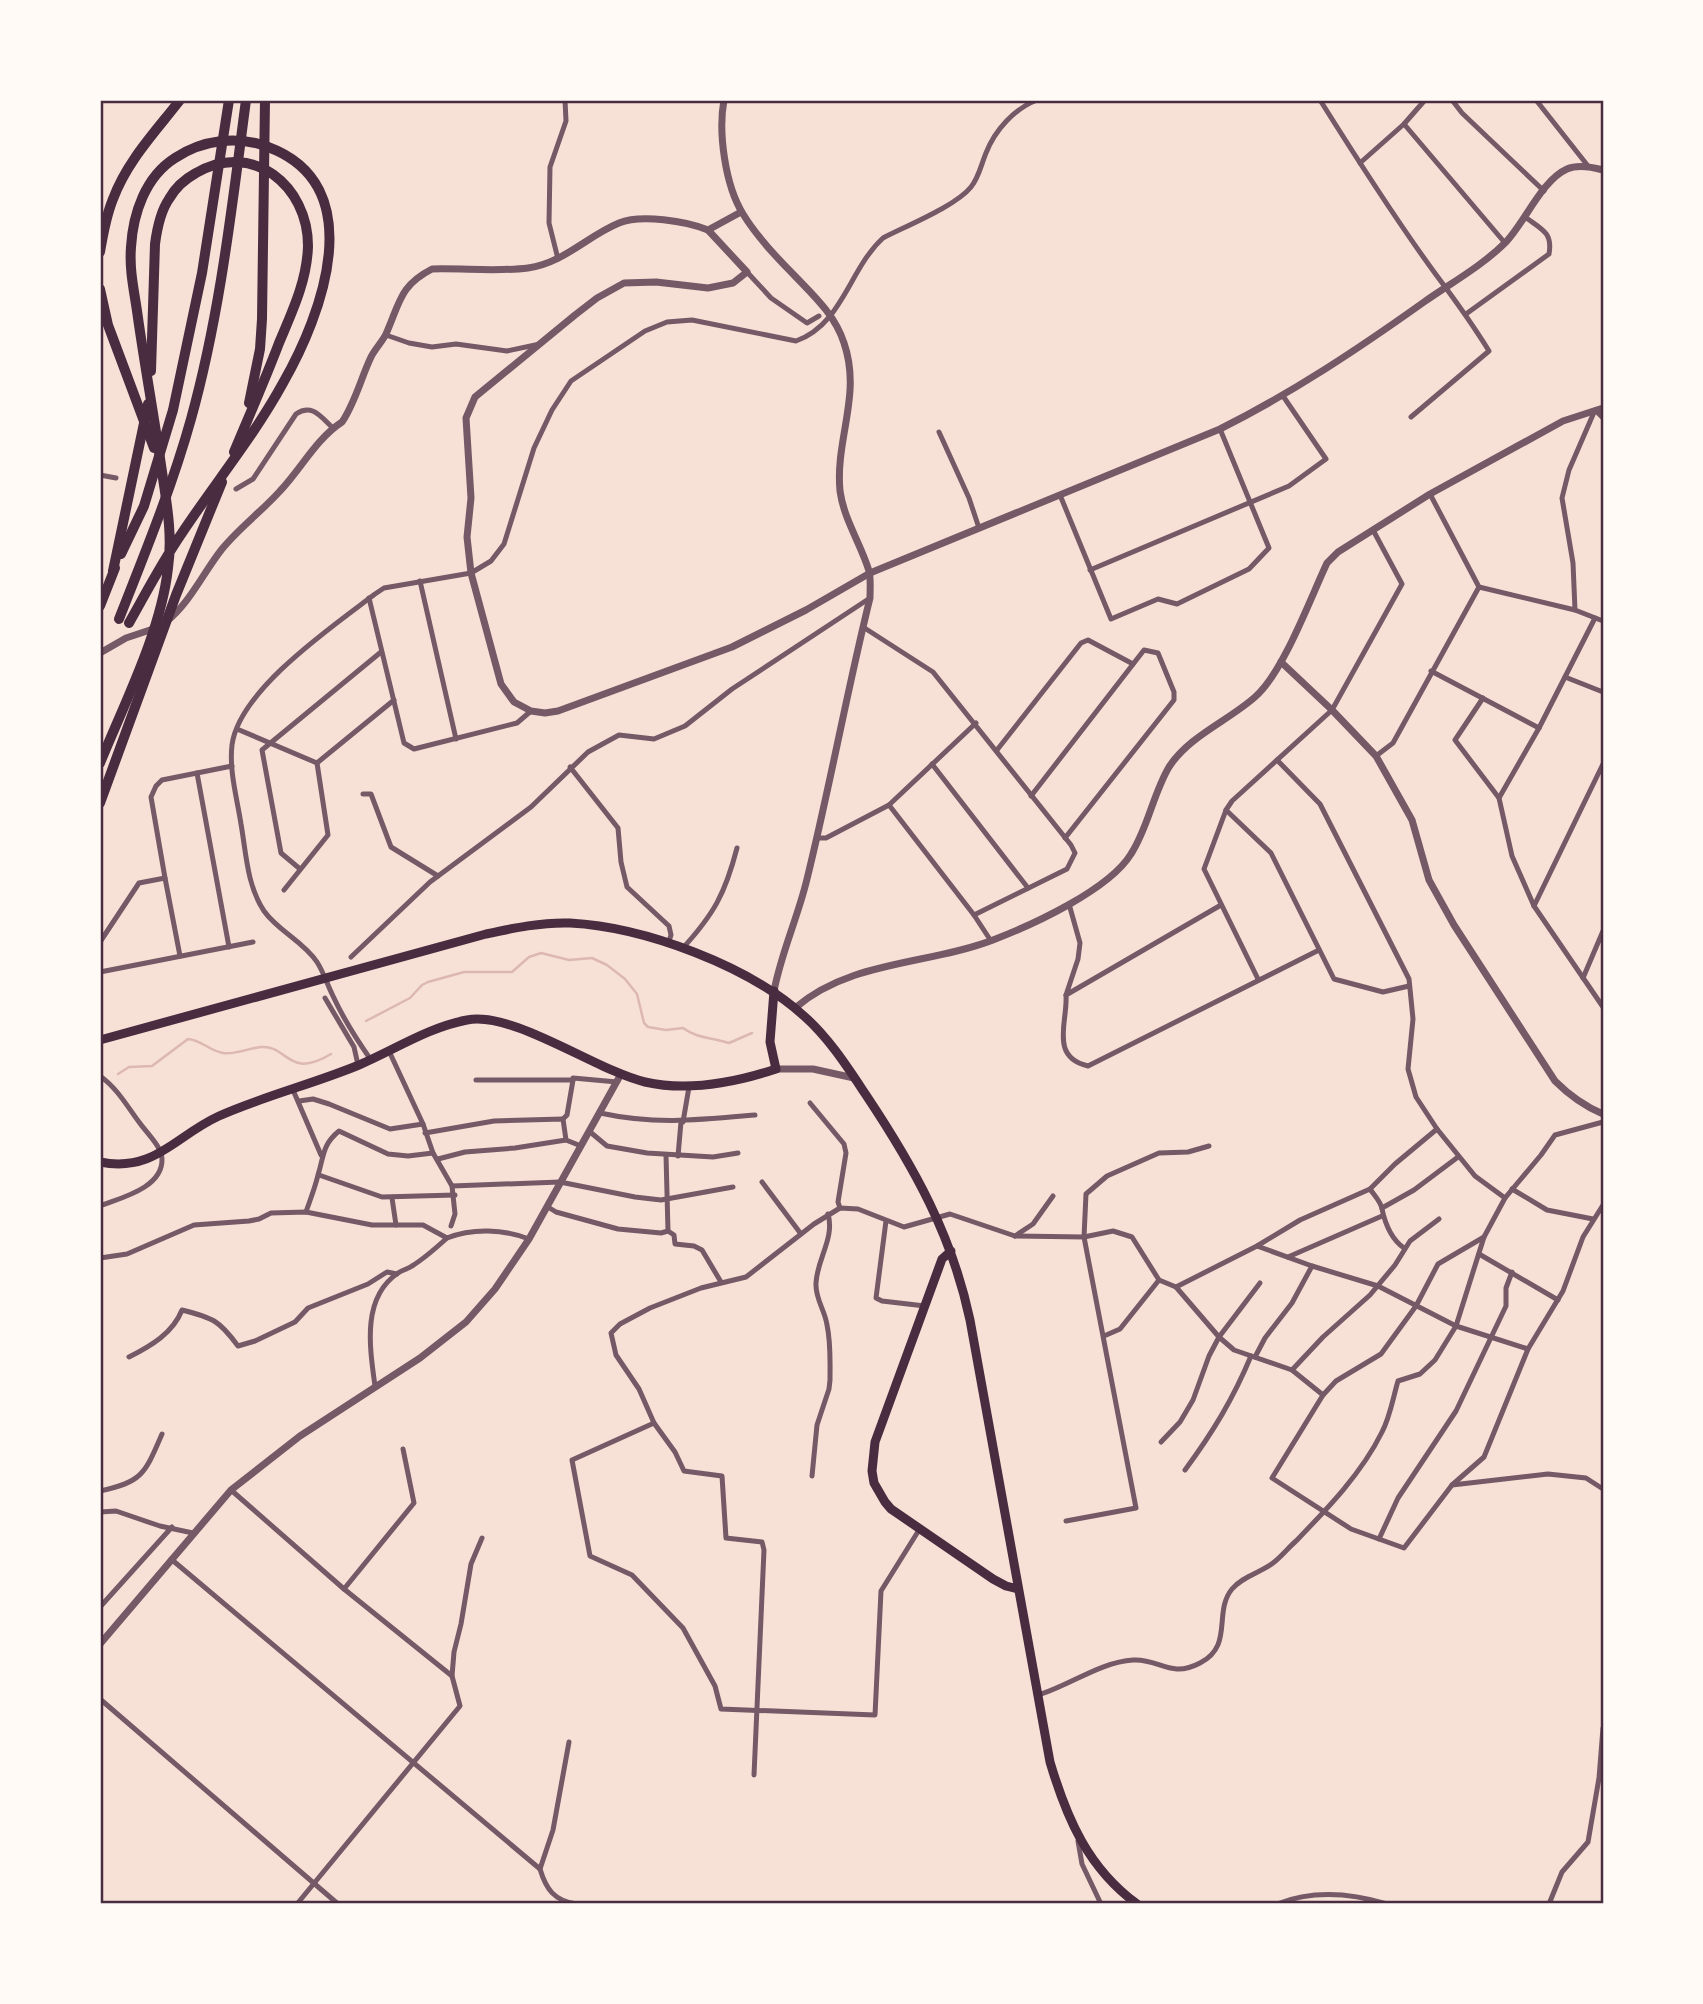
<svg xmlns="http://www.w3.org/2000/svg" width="1703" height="2004" viewBox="0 0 1703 2004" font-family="'Alegreya Sans',sans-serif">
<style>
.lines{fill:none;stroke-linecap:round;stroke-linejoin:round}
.stream{stroke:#dcb8b0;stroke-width:2.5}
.minor{stroke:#755966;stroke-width:5}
.tertiary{stroke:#755966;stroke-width:7}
.primary{stroke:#4a2c40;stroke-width:9}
.motorway{stroke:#4a2c40;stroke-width:10}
.neatline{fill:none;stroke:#4a2c40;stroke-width:2.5}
</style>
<rect width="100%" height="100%" fill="#f7e1d7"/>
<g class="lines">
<g class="stream">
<path d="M366,1021L410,998L422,985L428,982L464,972H512L529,957L541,953L569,960L592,958L607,965L625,979L637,994L644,1023L648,1027L666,1030L683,1028C698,1039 711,1037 729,1043L752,1033"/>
<path d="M118,1074L129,1067L152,1066L188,1039C201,1040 210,1051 223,1053C236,1055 248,1048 261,1047C288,1045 288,1080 331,1054"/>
</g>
<g class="minor">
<path d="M1320,100C1357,159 1395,219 1437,276C1455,300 1473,325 1489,351L1411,417"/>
<path d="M1452,100L1462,113L1544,191"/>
<path d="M1536,100L1588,166"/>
<path d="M1404,124L1505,243"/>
<path d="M1360,163L1404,124L1425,100"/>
<path d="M558,259L549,223L550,167L566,121L565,100"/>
<path d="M747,272L771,298L807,323L819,316"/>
<path d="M1466,314L1549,254C1553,232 1541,229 1525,217"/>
<path d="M386,335L409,343L432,347L456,344L507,351L540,344"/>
<path d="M939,432L969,498L979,528"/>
<path d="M100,475L116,478"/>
<path d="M236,489L253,479L296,414C312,403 321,417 333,428"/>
<path d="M1430,494L1479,587L1575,610L1603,621"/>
<path d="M1060,495L1111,619L1158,599L1177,604L1249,569L1269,548L1220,429"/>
<path d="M1090,570L1289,486L1326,459L1283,396"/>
<path d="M420,581L456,739"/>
<path d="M369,598L404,743L414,749L517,723L531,711"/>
<path d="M1575,610L1573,563L1562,498L1569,470L1595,410L1603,418"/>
<path d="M863,627L933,672L1071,845L1075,853L1067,869L974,915"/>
<path d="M1431,671L1539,728"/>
<path d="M1565,677L1603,692"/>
<path d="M1483,698L1455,740L1499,798L1512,856L1534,906L1603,1007"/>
<path d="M237,729L317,763L328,835L284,890"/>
<path d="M997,750L1081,643L1088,640L1133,664"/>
<path d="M1376,756L1393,743L1479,587"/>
<path d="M1277,760L1320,804L1409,979L1413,1019L1408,1069L1416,1097L1437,1129L1475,1176L1505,1198"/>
<path d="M317,763L394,700"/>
<path d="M932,764L1028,888"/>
<path d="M570,767L618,828L621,862L627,887L669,926L671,935L668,944"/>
<path d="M197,773L229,947"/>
<path d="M363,794H371L391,847L438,876"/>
<path d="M1031,796L1144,650L1158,653L1174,692V700L1065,838"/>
<path d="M1499,798L1539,728L1595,618"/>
<path d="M889,805L974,915L991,941"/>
<path d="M1226,810L1271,853L1334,979L1383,992L1409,986"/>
<path d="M817,838H826L889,805L976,723"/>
<path d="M300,869L281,853L262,750L381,652"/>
<path d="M165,878L180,956"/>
<path d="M1069,904L1080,943L1078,959L1066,995L1221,905"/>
<path d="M1534,906L1603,764"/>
<path d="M100,942L139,883L165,878L151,797L156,786L162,780L232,766"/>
<path d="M682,949C714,914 725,894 737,848"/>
<path d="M351,957L430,882L531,807L588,752L619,735L654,739L685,726L732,689L870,598"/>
<path d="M100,972L253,942"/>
<path d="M1583,978L1603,931"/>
<path d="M1258,979L1204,869L1226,810L1232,801L1332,710L1402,584L1373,530"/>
<path d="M1066,995C1068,1021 1049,1057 1088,1066L1319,950"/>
<path d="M325,998L354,1047L358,1065"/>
<path d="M389,1051L423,1124L433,1153L452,1186L455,1214L451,1226"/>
<path d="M371,1060C357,1040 343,1018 333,996C327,984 324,973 317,962C303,941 278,931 264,911C247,886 246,852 241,824C237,798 229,771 232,745C239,690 333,626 375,594L384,588L471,573L491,561L504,544L534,448L552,410L571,381L645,331L667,322L692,320L796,341C843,324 849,269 883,238C906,226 956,206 971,187C979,177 981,165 986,153C995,130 1014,109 1037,100"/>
<path d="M100,1076C117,1088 127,1106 139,1122C146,1132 162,1147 162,1159C163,1188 120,1198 100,1206"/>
<path d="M476,1080H573V1078L617,1082"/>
<path d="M293,1090L321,1155"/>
<path d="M299,1101L313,1099L329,1104L390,1129L423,1124"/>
<path d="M810,1103L844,1144L846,1153L838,1202L840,1208"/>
<path d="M600,1113C655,1125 699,1120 755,1115"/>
<path d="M563,1119L567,1115L573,1080"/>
<path d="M683,1122L689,1087"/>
<path d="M589,1131L607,1146L647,1153L713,1157L738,1153"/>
<path d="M425,1133L494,1121L563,1119L566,1140"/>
<path d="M678,1156L681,1122"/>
<path d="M438,1159L465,1152L515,1148L566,1140L581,1146"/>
<path d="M319,1175L382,1197L455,1195"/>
<path d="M762,1182L801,1234"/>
<path d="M452,1186L560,1182L635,1197L661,1200L733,1187"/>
<path d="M1370,1189C1374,1195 1381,1202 1382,1209C1385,1223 1391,1239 1404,1248"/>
<path d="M1512,1189L1547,1210L1593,1219"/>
<path d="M392,1198L396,1225"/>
<path d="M548,1207L556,1212L618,1229L661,1233L668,1231L666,1155"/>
<path d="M1382,1208L1414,1190L1458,1157"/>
<path d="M306,1212C310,1200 315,1188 318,1175C324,1156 322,1145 339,1131L388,1154L408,1156L433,1153"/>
<path d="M886,1221L876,1298L882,1301L925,1306"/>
<path d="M668,1231L674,1235L675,1244L694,1246L702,1250L721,1282"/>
<path d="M1015,1236L1033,1224L1053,1196"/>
<path d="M1484,1237L1438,1264L1416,1306L1381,1354L1336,1381L1323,1395L1272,1478L1351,1529L1404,1548L1452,1485L1484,1457L1528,1349L1563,1291L1583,1237L1603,1205"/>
<path d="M1257,1246L1312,1266L1378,1286L1456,1326L1528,1349"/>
<path d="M1479,1254L1558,1300"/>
<path d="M1288,1257L1382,1216"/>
<path d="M100,1258L127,1254L194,1225L249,1221L259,1219L271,1213L306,1212L372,1225H423L447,1238C472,1228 504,1229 529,1239"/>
<path d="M1176,1287L1257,1246L1300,1220L1370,1189L1395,1164L1437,1129"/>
<path d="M1104,1336L1120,1329L1159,1280"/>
<path d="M129,1357C151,1346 173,1333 182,1310C213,1318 219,1320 238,1346L255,1341L295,1322L308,1308L368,1284L387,1272L397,1274"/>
<path d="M1255,1357L1265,1338L1292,1303L1312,1266"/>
<path d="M1292,1370L1323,1337L1370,1295L1395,1265L1410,1241L1439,1219"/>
<path d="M375,1386C370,1349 361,1298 398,1273C402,1270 408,1269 412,1266C425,1258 436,1248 447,1238"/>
<path d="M654,1423L572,1460L590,1556L632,1575L683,1628L715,1686L721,1709L875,1715L881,1591L919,1530"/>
<path d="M1161,1442L1180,1422L1193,1400L1209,1356L1219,1337L1260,1283"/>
<path d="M1185,1470C1213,1432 1233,1399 1251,1356"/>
<path d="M812,1476L817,1425L829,1389L830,1380C830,1362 831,1343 827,1325C825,1310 815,1299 816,1283C817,1259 835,1238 828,1214"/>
<path d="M1452,1485L1548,1474L1586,1478L1603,1489"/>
<path d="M231,1490L344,1589L452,1676L460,1706L297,1904"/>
<path d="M100,1491C143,1482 145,1473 162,1434"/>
<path d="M100,1512L116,1511L160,1526L193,1533"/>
<path d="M1066,1521L1136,1508L1084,1237L1086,1194L1107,1176L1159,1153L1188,1152L1209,1146"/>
<path d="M1379,1539L1398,1498L1456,1411L1506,1306V1288L1512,1272"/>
<path d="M171,1559L540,1869C546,1889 554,1901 577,1904"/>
<path d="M344,1589L414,1503L403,1449"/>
<path d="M100,1607L172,1527"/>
<path d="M452,1676L454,1652L461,1624L471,1564L482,1538"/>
<path d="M1038,1695C1069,1686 1100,1662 1133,1660C1159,1658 1170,1679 1200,1663C1234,1646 1213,1612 1232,1589C1243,1576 1260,1573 1273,1563C1281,1557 1288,1548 1296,1541C1327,1509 1362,1473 1382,1432C1390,1417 1393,1398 1398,1381L1420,1374L1435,1360L1456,1326L1484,1237L1505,1198L1541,1155L1555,1135L1603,1122"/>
<path d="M100,1699L338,1904"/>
<path d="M754,1775L764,1550L762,1542L726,1538L722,1476L684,1471L675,1452L654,1423L639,1389L616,1355L611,1333L620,1324L650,1308L701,1288L746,1277L814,1224L840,1208L858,1209L904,1227L950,1214L1015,1236L1084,1237L1113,1231L1132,1237L1159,1280L1176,1287L1219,1337L1234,1350L1292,1370L1323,1395"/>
<path d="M1078,1841L1082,1864L1101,1904"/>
<path d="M540,1869L553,1830L569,1742"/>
<path d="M1277,1904C1312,1890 1351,1893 1387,1904"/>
<path d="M1549,1904L1562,1872L1588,1842L1599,1778L1603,1728"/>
</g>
<g class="tertiary">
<path d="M724,100C718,132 725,185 743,214C757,237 775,256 794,275C814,296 835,315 844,343C862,395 835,439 840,491C844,520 861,544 869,571C871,579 870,589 870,598C847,691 830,786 807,879C798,917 781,953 774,991"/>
<path d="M708,230L747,272L733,283L708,288L656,282L624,283L597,298L575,315L475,397L466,418L471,498L467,537L471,573L501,684L514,702L531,711L545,713L558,711L732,647L806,610L870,573L1220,429C1292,393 1358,349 1424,302C1451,283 1482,266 1506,242C1525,222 1542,180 1567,169C1578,164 1592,167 1603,170"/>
<path d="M166,622C190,603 203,573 222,549C239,528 262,511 280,491C301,469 316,439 342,422C355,403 361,378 371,357C375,349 382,342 386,334C400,303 399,286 432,269C463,268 497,272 528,268C564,263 587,236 619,223C641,214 686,221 708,230L741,212"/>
<path d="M100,653L126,638L156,628"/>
<path d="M1281,662L1332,710L1376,756L1412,820L1429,880L1454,925L1555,1081C1570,1096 1584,1106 1603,1114"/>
<path d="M795,1008C851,960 928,965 993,940C1032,925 1109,890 1131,854C1148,828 1153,794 1169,767C1189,736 1228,721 1255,697C1283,673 1310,599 1327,563L1338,552L1430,494L1563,421L1603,408"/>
<path d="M776,1069H813L854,1078"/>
<path d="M100,1644L231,1490L300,1436L420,1358L466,1322L495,1289L529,1239L621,1074"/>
</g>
<g class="primary">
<path d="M100,1040L486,934C514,928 542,922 570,923C645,927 749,966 804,1016C829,1038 848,1068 866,1095C914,1167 952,1235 970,1320L1050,1762C1067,1819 1088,1868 1137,1904"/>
<path d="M100,1162C154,1173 175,1136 219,1116C264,1096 313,1084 359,1065C394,1050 429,1027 467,1020C514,1011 595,1070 645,1082C689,1092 734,1083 776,1069L770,1042L774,991"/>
<path d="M951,1251L942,1259L875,1442L872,1471L874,1483L885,1502L891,1509L993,1579L1006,1586L1018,1589"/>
</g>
<g class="motorway">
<path d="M100,252C103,234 106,216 113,199C127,161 156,131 180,100"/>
<path d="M100,289L108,325L154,448"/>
<path d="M151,371L155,244C157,229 160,212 169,199C175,188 185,179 196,173C253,140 308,186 308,246C307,281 292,312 279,343C265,380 249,416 234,452"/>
<path d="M249,403L260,349L262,319L265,100"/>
<path d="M121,554L144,506L173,410L202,273L229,100"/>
<path d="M113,571L148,404"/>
<path d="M100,606L115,568"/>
<path d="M119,619C145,553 172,487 191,419C220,315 232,206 246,100"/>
<path d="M100,763C124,704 161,632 168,568C173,533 166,500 161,465C154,416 145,367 138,318C135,294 129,272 131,247C133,214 145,177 175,158C202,140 237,135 268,147C371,185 322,315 283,383C254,436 215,483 182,533C162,562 146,593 129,623"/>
<path d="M100,803L176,595L222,482"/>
</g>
</g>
<rect width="1703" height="2004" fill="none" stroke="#fffaf5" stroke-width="203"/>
<rect x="102" y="102" width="1500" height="1800" class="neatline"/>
</svg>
